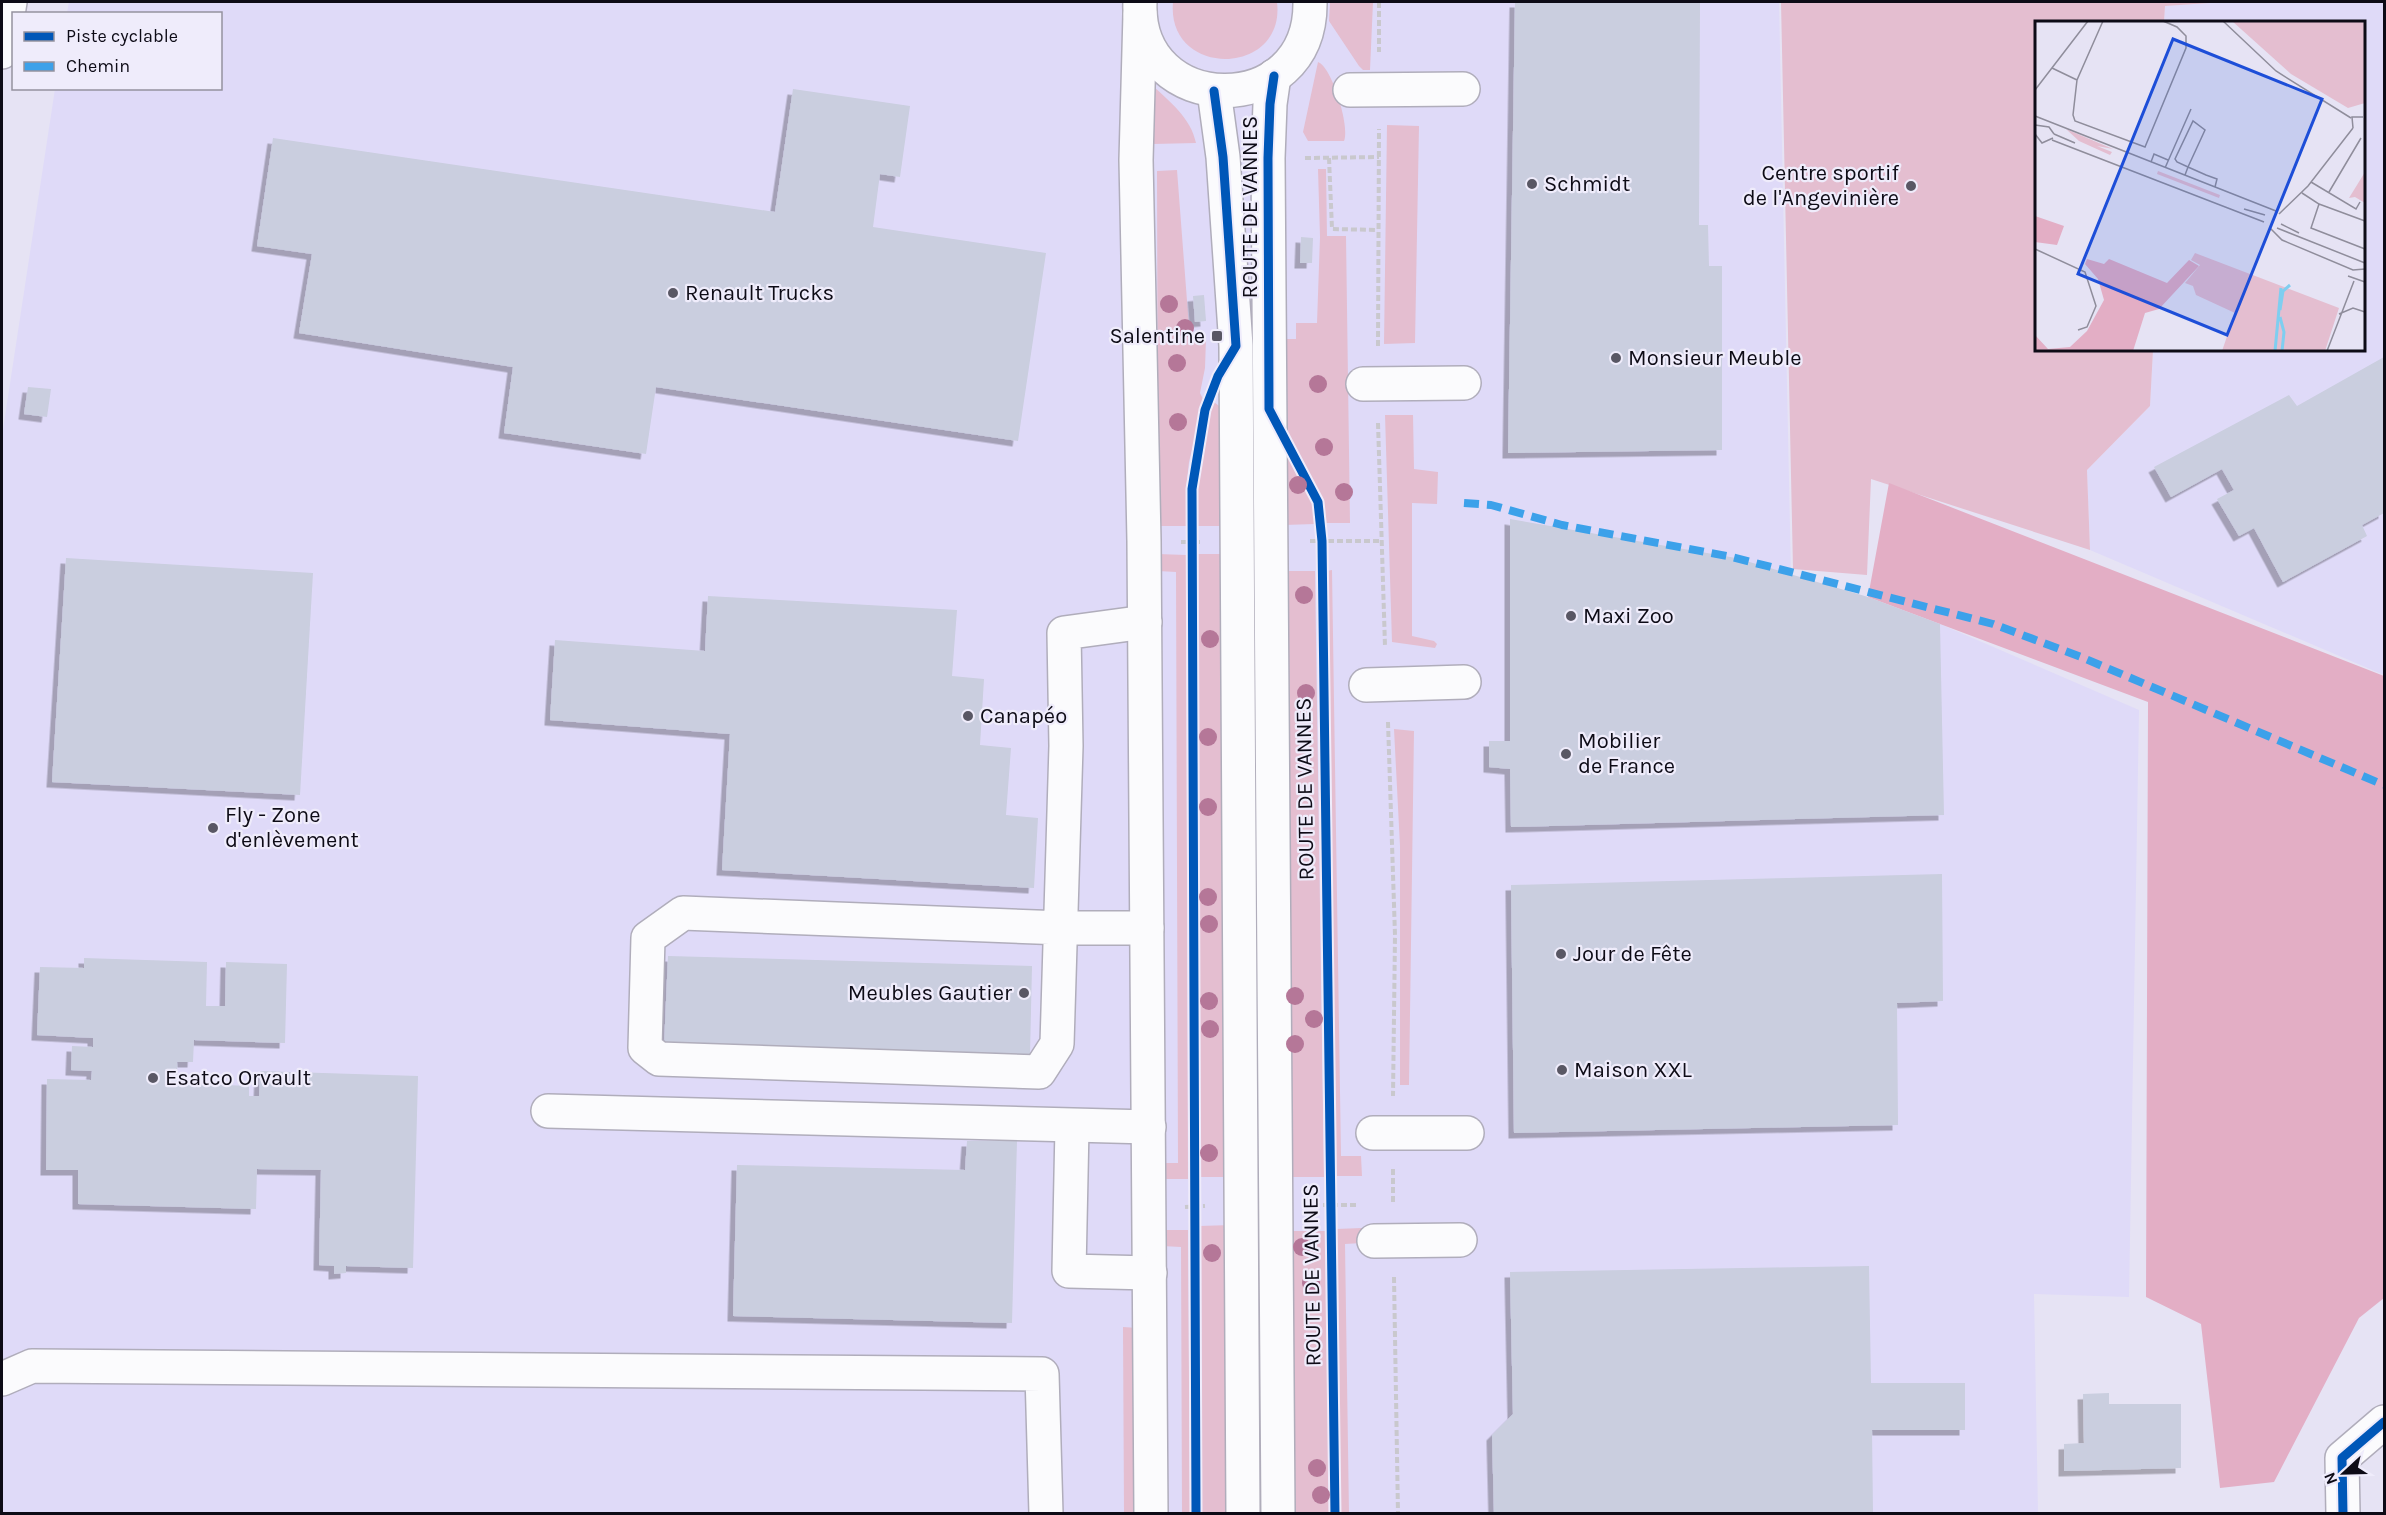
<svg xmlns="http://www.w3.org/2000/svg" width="2386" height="1515" viewBox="0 0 2386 1515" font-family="Karla,sans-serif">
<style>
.built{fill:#dfdaf8}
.green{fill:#e4bed0}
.forest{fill:#e3aec5}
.building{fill:#cacedf;filter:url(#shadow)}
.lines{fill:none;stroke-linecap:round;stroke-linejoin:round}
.minor-casing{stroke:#b0adbb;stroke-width:36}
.major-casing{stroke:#b0adbb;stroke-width:36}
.path{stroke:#c9c8cd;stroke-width:4;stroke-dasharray:6 3;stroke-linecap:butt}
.minor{stroke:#fbfbfd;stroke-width:33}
.major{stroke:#fbfbfd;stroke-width:33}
.quiet{stroke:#3ca1ea;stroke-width:8;stroke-dasharray:15 8;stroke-linecap:butt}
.cycleway-casing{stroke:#efecfb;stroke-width:13}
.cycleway{stroke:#0057b8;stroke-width:9}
.tree{fill:#b57798}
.poi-dot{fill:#595764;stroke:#efecfb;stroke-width:2}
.labels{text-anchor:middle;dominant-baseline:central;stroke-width:4.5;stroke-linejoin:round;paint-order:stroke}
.poi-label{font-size:22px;fill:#0d0b16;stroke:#efecfb;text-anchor:start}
.street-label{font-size:22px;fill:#0d0b16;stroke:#efecfb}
.inset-river{fill:none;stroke:#7fcef0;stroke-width:3}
.inset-road{fill:none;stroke:#8f8d9b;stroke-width:1.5}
.view{fill:#1d4ed8;fill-opacity:0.15;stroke:#1d4ed8;stroke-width:3}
.inset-edge{fill:none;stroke:#0d0b16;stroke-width:3}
</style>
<defs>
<filter id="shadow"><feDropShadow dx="-5.5" dy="5.5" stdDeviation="0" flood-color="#0004"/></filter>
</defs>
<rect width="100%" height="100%" fill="#e6e3f4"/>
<g class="built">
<path d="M69,2H1779L1791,576L1868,597L1940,624L2139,710L2129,1297L2034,1294L2038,1513H2V436L55,89L220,88V14L67,13Z"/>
<path d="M2224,2H2384V675L2090,550L2087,470L2150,406L2153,350H2364V22H2164L2165,6Z"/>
</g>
<g class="green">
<path d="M1173,2H1277C1286,77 1166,79 1173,2Z"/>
<path d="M1330,2H1373L1370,70H1363L1359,66L1329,21Z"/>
<path d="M1781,2H2224L2165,6L2164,22H2036V350H2153L2150,406L2087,470L2090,550L1871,479L1867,575L1793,569Z"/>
<path d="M1318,62C1332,67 1350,127 1344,141H1308L1303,132Z"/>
<path d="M1152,85C1170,102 1191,118 1196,143L1153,144Z"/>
<path d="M1387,125L1419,126L1415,343L1384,344Z"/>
<path d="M1318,169H1326L1327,236H1346L1350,523H1326L1322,501L1284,429L1287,339H1296V323H1317L1320,237Z"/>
<path d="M1177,170L1190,340L1206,339L1205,368L1200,393L1204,401L1189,462L1186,489V526H1158L1157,171Z"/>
<path d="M1214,402L1219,406L1220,411L1224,459L1226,526H1195V478L1210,410Z"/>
<path d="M1385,415H1413L1414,469L1438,472L1437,504L1412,503V636L1434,641L1437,644L1435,648L1392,642Z"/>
<path d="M1283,439L1314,504L1315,524L1284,525Z"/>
<path d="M1158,554L1186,555L1188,1179H1162L1163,1163H1178L1176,572L1158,571Z"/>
<path d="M1195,554H1226L1230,1177H1200Z"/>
<path d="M1332,570L1341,1156H1361L1362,1176H1335L1326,571Z"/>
<path d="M1284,571H1315L1324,1177H1290Z"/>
<path d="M1394,729L1414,731L1409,1085H1400V846Z"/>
<path d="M1232,1225L1234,1513H1201L1199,1226Z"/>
<path d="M1362,1228V1243L1345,1244L1349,1514L1340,1513L1336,1229Z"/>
<path d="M1162,1230H1188L1190,1513H1182L1181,1247L1162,1246Z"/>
<path d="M1290,1231H1326L1331,1513H1292Z"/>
<path d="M1123,1327L1138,1328L1139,1513H1124Z"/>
</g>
<path class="forest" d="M1889,483L2384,676V1298L2359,1318L2274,1482L2220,1488L2201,1324L2146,1297L2148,702L1868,597Z"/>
<g class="building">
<path d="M1515,2H1700L1699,225H1708L1709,266H1722V450L1508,453Z"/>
<path d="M793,89L910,106L900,177L880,174L873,227L1046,253L1018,441L656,387L646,454L504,433L513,367L299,333L312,254L257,246L273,138L775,212Z"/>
<path d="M1301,237L1313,238L1312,263H1300Z"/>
<path d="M1204,295L1206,321L1195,322L1193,296Z"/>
<path d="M2384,357V513L2362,525L2367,536L2283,582L2254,528L2239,536L2217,499L2234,490L2222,469L2171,497L2154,467L2289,395L2297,406Z"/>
<path d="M28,387L51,389L47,417L24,414Z"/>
<path d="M1510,519L1736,558L1868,597L1940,624L1944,815L1511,827L1510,769L1489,767V741H1510Z"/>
<path d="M66,558L313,573L300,795L52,782Z"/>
<path d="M708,596L957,610L952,676L984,679L980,745L1011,748L1006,815L1038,818L1034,888L722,870L730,734L550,720L555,640L705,651Z"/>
<path d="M1942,874L1943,1001L1897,1003L1898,1125L1514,1133L1511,885Z"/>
<path d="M668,956L1032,966L1030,1055L664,1046Z"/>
<path d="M84,958L207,962L206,1006H225L226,962L287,964L285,1043L194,1040L193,1062H177L178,1083L249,1086V1096H259L260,1071L418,1076L413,1268L346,1266V1273L334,1274V1266L319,1265L321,1170L257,1169L256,1209L78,1204V1170H46L47,1079L91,1080L92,1071L71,1070L72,1046L93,1047V1038L37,1035L40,967L84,968Z"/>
<path d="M967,1141H1017L1012,1323L733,1316L737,1165L965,1170Z"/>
<path d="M1869,1266L1871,1383H1965V1430H1872L1873,1514H1494L1492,1435L1513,1414L1510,1272Z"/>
<path d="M2109,1393V1404H2181V1468L2064,1471V1444L2084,1443L2083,1394Z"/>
</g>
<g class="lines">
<g class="minor-casing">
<g id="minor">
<path d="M1140,14L1136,160L1144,541L1151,1514"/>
<path d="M2,52L10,2"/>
<path d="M1350,90L1463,89"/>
<path d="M1363,384L1464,383"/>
<path d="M1145,622L1064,633L1066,746L1057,1044L1039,1072L659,1059L645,1048L648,938L683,913L1063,928H1147"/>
<path d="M1366,685L1464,682"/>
<path d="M548,1111L1149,1127"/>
<path d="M1072,1127L1069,1271L1150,1273"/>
<path d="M1373,1133H1467"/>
<path d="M1374,1241L1460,1240"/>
<path d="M2,1379L32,1366L1042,1374L1046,1514"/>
<path d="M2343,1514L2342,1458L2384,1422"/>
</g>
</g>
<g class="major-casing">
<g id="major">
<path d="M1140,2C1135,118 1312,122 1310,2"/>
<path d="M1274,76L1270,104L1268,158L1278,1514"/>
<path d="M1214,91L1223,157L1236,346L1243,1514"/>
</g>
</g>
<g class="path">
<path d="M1379,2V52"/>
<path d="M1305,158L1379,157"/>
<path d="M1329,158L1332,229L1378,230"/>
<path d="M1378,346L1379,129"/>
<path d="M1378,423L1385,646"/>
<path d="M1310,541H1381"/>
<path d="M1181,542H1200"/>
<path d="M1388,722L1395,935L1393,1096"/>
<path d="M1393,1169V1204"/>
<path d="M1314,1205H1358"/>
<path d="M1185,1207L1205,1206"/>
<path d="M1394,1277L1398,1514"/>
</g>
<use href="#minor" class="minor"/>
<use href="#major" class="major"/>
<path class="quiet" d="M1464,503L1491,505L1562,525L1732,557L1993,624L2081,657L2384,785"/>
<g class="cycleway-casing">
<g id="cycleway">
<path d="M1274,76L1270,104L1268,158L1269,409L1318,502L1322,541L1335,1514"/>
<path d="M1196,1514L1192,489L1205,410L1218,376L1236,346L1223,157L1214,91"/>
<path d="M2343,1514L2342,1458L2384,1422"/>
</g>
</g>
<use href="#cycleway" class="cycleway"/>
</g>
<g class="tree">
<circle cx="1169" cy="304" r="9"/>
<circle cx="1185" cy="328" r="9"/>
<circle cx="1177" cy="363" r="9"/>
<circle cx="1318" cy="384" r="9"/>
<circle cx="1178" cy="422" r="9"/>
<circle cx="1324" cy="447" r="9"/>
<circle cx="1298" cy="485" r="9"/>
<circle cx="1344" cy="492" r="9"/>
<circle cx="1304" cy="595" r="9"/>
<circle cx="1210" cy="639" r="9"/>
<circle cx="1306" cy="693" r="9"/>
<circle cx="1208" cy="737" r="9"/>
<circle cx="1208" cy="807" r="9"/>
<circle cx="1208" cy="897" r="9"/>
<circle cx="1209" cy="924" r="9"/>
<circle cx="1295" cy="996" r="9"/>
<circle cx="1209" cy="1001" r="9"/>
<circle cx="1314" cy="1019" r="9"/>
<circle cx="1210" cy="1029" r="9"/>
<circle cx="1295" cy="1044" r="9"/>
<circle cx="1209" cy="1153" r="9"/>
<circle cx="1302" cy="1247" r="9"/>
<circle cx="1212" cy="1253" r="9"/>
<circle cx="1311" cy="1283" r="9"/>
<circle cx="1317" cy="1468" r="9"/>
<circle cx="1321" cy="1495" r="9"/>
</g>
<g class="poi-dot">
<circle cx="1532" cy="184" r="6"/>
<circle cx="1911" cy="186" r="6"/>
<circle cx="673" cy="293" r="6"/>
<rect x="1211" y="330" width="12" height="12" rx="3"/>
<circle cx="1616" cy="358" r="6"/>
<circle cx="1571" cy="616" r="6"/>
<circle cx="968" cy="716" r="6"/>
<circle cx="1566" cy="754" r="6"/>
<circle cx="213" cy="828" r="6"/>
<circle cx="1561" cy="954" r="6"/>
<circle cx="1024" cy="993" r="6"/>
<circle cx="1562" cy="1070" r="6"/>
<circle cx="153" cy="1078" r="6"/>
</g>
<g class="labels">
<g class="poi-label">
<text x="1899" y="173" text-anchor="end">Centre sportif<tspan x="1899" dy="25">de l'Angevinière</tspan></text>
<text x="1544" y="184">Schmidt</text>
<text x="685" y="293">Renault Trucks</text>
<text x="1205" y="336" text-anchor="end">Salentine</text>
<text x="1628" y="358">Monsieur Meuble</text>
<text x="1583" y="616">Maxi Zoo</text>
<text x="980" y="716">Canapéo</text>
<text x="1578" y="741">Mobilier<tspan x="1578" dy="25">de France</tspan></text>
<text x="225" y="815">Fly - Zone<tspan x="225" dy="25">d'enlèvement</tspan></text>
<text x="1573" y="954">Jour de Fête</text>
<text x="1012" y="993" text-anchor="end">Meubles Gautier</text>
<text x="1574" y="1070">Maison XXL</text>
<text x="165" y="1078">Esatco Orvault</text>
</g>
<g class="street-label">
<text transform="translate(1250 207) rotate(-90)">ROUTE DE VANNES</text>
<text transform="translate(1305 789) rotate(-91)">ROUTE DE VANNES</text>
<text transform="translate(1312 1275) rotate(-91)">ROUTE DE VANNES</text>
</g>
</g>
<g transform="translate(2035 21)">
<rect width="330" height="330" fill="#e6e3f4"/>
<path d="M197,0H327L330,4V82L313,87L256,53ZM31,108L78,128L62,125L77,131L75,134L44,120ZM123,150L185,174L184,177L122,153ZM330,151V182L320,176L314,177ZM160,232L304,287L290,330H187L200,292L161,274L158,265L150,262L165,244L156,239Z" fill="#e4bed0"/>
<path d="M0,195L29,205L22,224L0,221ZM52,238L69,243L74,238L132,262L154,239L164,245L124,288L110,292L98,330H0V314L13,328L35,326L52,310L69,279L63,258L50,243Z" fill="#e3aec5"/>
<path class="inset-river" d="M245,289L248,270L255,264M245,296L249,311L247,330M240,330L246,267L240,330"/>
<path class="inset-road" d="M68,0L42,59L38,94L40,100L110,126L151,27V15L142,6L128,0M188,0L241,50L316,97M17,47L42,59M0,69L53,0M0,95L241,190M0,104L14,106L19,113M318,107L317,96H328M0,113L7,122L18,117M19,113L40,122M17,119L229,201M116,141L119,133L133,139M130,147L156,88M150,154L153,146L170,109L158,100L140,138L142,141L153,146L171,154L182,158L180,166M276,161L321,188L325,181M294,171L326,117M267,172L284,183L276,207L330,228M284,183L330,200M209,188L230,194M244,193L273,165L318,107M246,203L264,212M235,207L247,219L318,249L330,248M242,207L330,242M0,228L50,251L61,285L52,306L43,309M313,255L330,261M304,293L318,287L330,291M292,330L319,260"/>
<path class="view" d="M138,18L287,78L192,314L43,253Z"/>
<rect width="330" height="330" class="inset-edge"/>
</g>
<rect width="2386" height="1515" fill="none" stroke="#0d0b16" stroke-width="6"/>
<rect x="12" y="12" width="210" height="78" fill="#efecfb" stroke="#95929f" stroke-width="1.5"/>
<rect x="24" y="32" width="30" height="9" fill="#0057b8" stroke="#95929f" stroke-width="1.5"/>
<text x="66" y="42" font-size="18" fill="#0d0b16">Piste cyclable</text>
<rect x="24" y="62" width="30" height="9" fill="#3ca1ea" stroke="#95929f" stroke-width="1.5"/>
<text x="66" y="72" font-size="18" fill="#0d0b16">Chemin</text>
<g transform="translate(2344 1473) rotate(248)" stroke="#efecfb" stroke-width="4.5" paint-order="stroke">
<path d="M0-4.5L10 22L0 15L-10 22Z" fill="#0d0b16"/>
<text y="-9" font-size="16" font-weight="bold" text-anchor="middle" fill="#0d0b16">N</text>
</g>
</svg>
